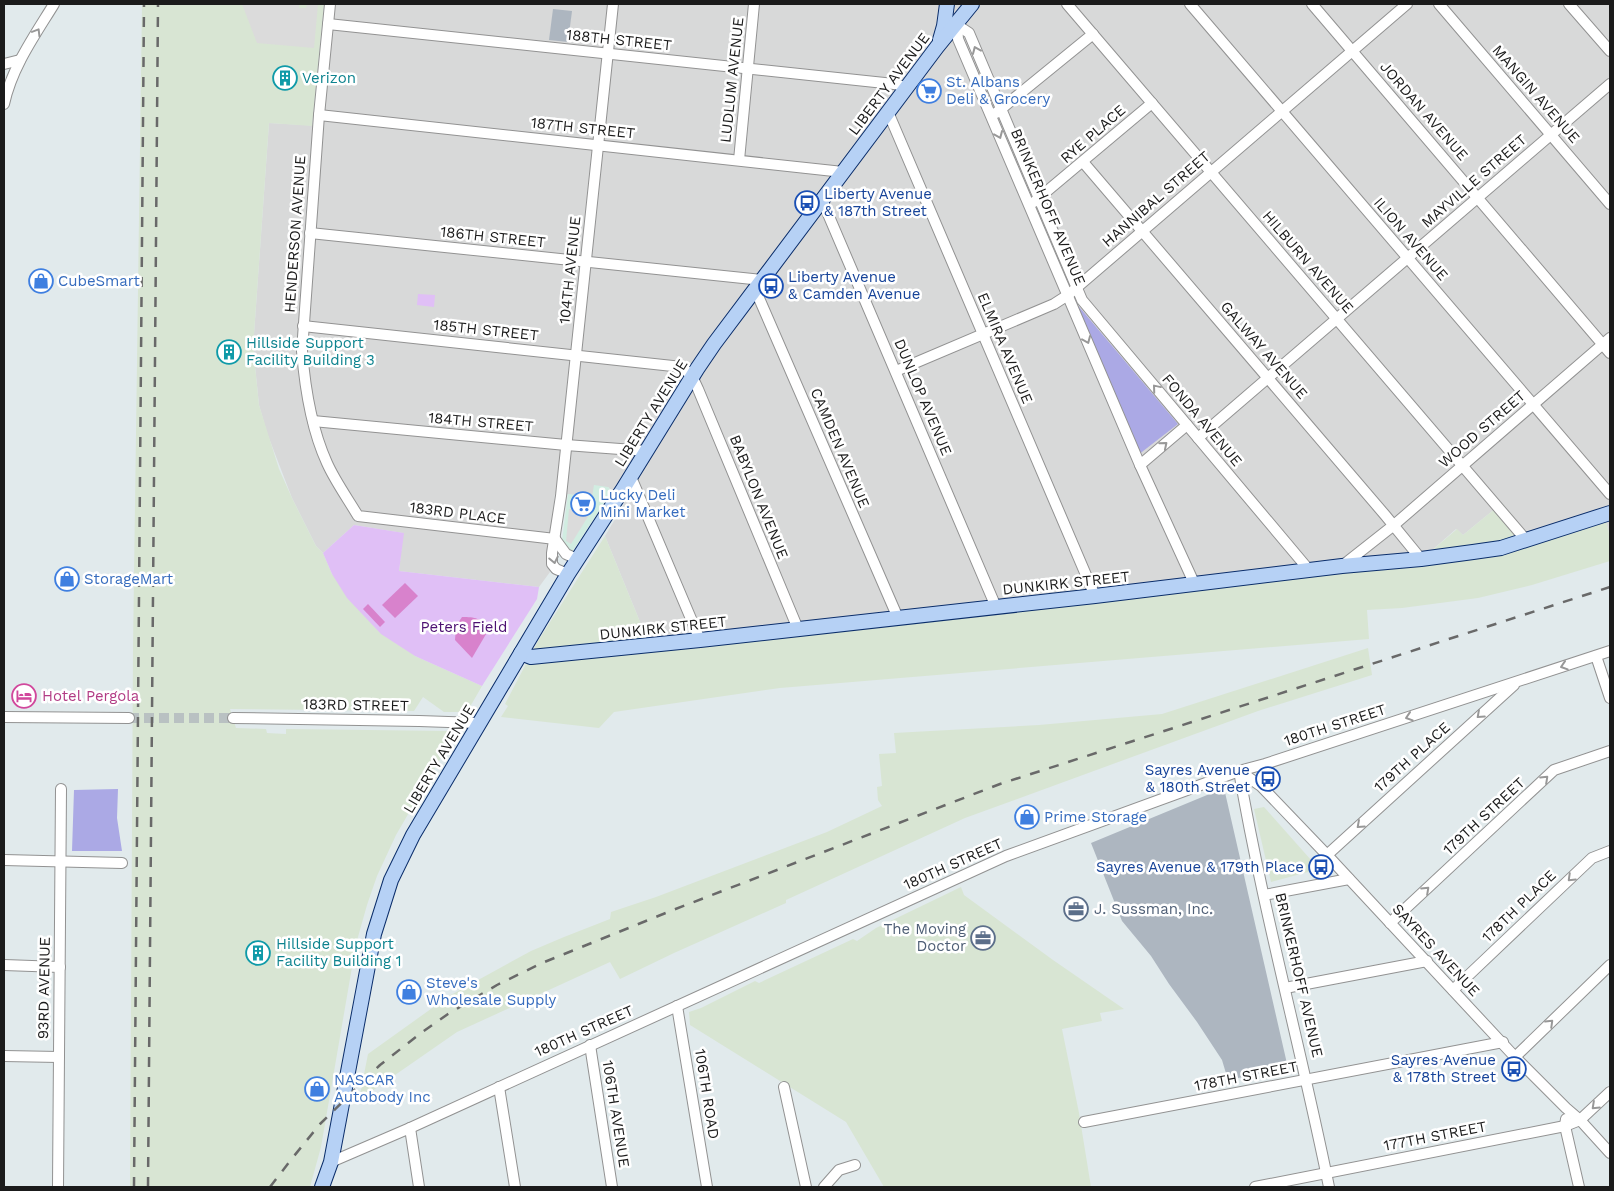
<svg xmlns="http://www.w3.org/2000/svg" width="1614" height="1191" viewBox="0 0 1614 1191" font-family="'Work Sans',sans-serif">
<style>
.residential{fill:#d8d9d9}
.commercial{fill:#d1ede1}
.industrial{fill:#d8e5d3}
.construction{fill:#adb6c0}
.grass{fill:#aba9e5}
.park{fill:#e0bff6}
.pitch{fill:#d882cc}
.parking{fill:#dbdbdb}
.lines{fill:none;stroke-linecap:round;stroke-linejoin:round}
.minor-tunnel{stroke:#b9c1c2;stroke-width:10;stroke-dasharray:10 5;stroke-linecap:butt}
.minor-casing{stroke:#929292;stroke-width:12}
.secondary-casing{stroke:#0a2d6a;stroke-width:16}
.minor{stroke:#fff;stroke-width:10}
.secondary{stroke:#b6d1f5;stroke-width:14}
.rail{stroke:#696969;stroke-width:2.5;stroke-dasharray:10 10;stroke-linecap:butt}
.oneway{stroke:#989898}
.labels{text-anchor:middle;dominant-baseline:central;stroke-width:5;stroke-linejoin:round;paint-order:stroke}
.street-label{font-size:15px;fill:#1b1b1b;stroke:#fff}
.culture-label{font-size:15px;fill:#0d838f;stroke:#fff;text-anchor:start}
.shop-label{font-size:15px;fill:#366cbe;stroke:#fff;text-anchor:start}
.transit-label{font-size:15px;fill:#164399;stroke:#fff;text-anchor:end}
.park-label{font-size:15px;fill:#4d1172;stroke:#fff}
.hotel-label{font-size:15px;fill:#b23c85;stroke:#fff;text-anchor:start}
.service-label{font-size:15px;fill:#4e5e75;stroke:#fff;text-anchor:start}
</style>
<rect width="100%" height="100%" fill="#e1eaec"/>
<path class="residential" d="M334,4H1610V537L1603,510L1528,534L1502,503L1463,535L1456,529L1429,553L647,639L605,536L624,504L608,487L592,497L555,493L549,554L550,572L539,587L399,571L403,533L354,525L323,553L316,546L292,498L267,433L259,405L254,356V334L269,123L322,126Z"/>
<path class="commercial" d="M594,485L608,487L612,491L572,552L562,541L568,494L592,497Z"/>
<g class="industrial">
<path d="M142,4H324L312,126L269,123L254,334V356L259,405L279,469L292,498L316,546L323,553L332,574L415,656L482,686L467,712H444L423,697L414,711L230,709L236,728L266,729L267,733L286,734V729L449,731L453,737L396,835L377,876L367,905L356,944L321,1147L310,1187H130L133,648Z"/>
<path d="M1502,503L1528,534L1603,509L1610,537V561L1532,585L1478,598L1402,608L1367,610L1369,639L780,688L614,712L599,728L501,717L508,706L505,704L538,641L605,536L647,639L1345,560L1429,553L1457,529L1463,535Z"/>
<path d="M1368,648L1372,675L1258,711L965,818L786,900V903L674,953L620,979L610,962L457,1032L359,1100L368,1054L449,996L531,951L564,937L610,919L611,912L656,897L827,832L882,806L878,800L877,787L882,786L879,754L896,753L894,733L1039,725L1162,714Z"/>
<path d="M1264,807L1319,869L1271,882L1254,809Z"/>
<path d="M961,887L964,895L1053,960L1124,1009L1100,1013L1102,1021L1062,1029L1079,1113L1091,1187H884L846,1122L690,1025L689,1012L701,1008L755,981L759,983L853,939L857,941L876,928Z"/>
</g>
<g class="construction">
<path d="M553,9L572,11L568,42L549,40Z"/>
<path d="M1224,788L1288,1068L1228,1080L1222,1060L1197,1022L1169,984L1151,956L1122,921L1091,843Z"/>
</g>
<g class="grass">
<path d="M1075,302L1178,424L1138,455Z"/>
<path d="M118,789L117,818L122,851H72L74,790Z"/>
</g>
<g class="park">
<path d="M418,294L435,295L434,307L417,305Z"/>
<path d="M354,525L404,533L399,571L539,587L537,599L482,686L415,656L381,634L347,598L332,574L323,553Z"/>
</g>
<g class="pitch">
<path d="M405,583L418,596L395,618L382,605Z"/>
<path d="M368,604L385,622L380,627L363,609Z"/>
<path d="M462,617C475,617 481,618 489,629L472,658L455,640L456,626Z"/>
</g>
<g class="parking">
<path d="M242,4H299V8H306L307,4H318L314,48L257,43Z"/>
<path d="M569,509L590,511L589,515L571,544L566,541Z"/>
</g>
<g class="lines">
<path class="minor-tunnel" d="M129,718H233"/>
<g class="minor-casing">
<g id="minor">
<path d="M330,4L319,115L302,351C305,389 311,428 327,463C335,481 348,499 358,516L555,539"/>
<path d="M1067,4L1526,540"/>
<path d="M1190,4L1610,494"/>
<path d="M1312,4L1610,353"/>
<path d="M1439,4L1610,204"/>
<path d="M1569,4L1610,51"/>
<path d="M328,24L894,84L907,87"/>
<path d="M957,25L969,33L1082,300L1309,570"/>
<path d="M957,25L958,39L1140,465L1195,585"/>
<path d="M4,64L20,60"/>
<path d="M4,104C12,67 35,35 54,4"/>
<path d="M888,112L1095,596"/>
<path d="M996,113L1093,34"/>
<path d="M319,115L843,172"/>
<path d="M739,160L754,4"/>
<path d="M1083,162L1385,515L1421,559"/>
<path d="M822,200L996,607"/>
<path d="M1034,202L1152,103"/>
<path d="M310,233L762,280"/>
<path d="M755,289L898,618"/>
<path d="M303,326L682,367L692,376L698,389L798,629"/>
<path d="M896,371L1054,304L1068,295L1407,4"/>
<path d="M313,421L566,445L647,451"/>
<path d="M1198,438L1610,84"/>
<path d="M1140,465L1187,425"/>
<path d="M631,477L700,640"/>
<path d="M555,539L566,554L577,559"/>
<path d="M1342,566L1394,525L1610,338"/>
<path d="M568,574L556,569L552,564V553L561,496L613,4"/>
<path d="M1596,656L1610,698"/>
<path d="M4,717L129,718"/>
<path d="M233,718L419,721L478,723"/>
<path d="M1239,771L1261,786L1327,855L1515,1057L1566,1108L1580,1120L1610,1153"/>
<path d="M1239,771C1263,911 1301,1048 1329,1187"/>
<path d="M1327,855L1514,685"/>
<path d="M4,860L122,863"/>
<path d="M1264,895L1349,879"/>
<path d="M1390,923L1554,770L1610,751"/>
<path d="M4,965L60,967"/>
<path d="M1285,988L1427,961"/>
<path d="M1453,990L1592,858L1610,851"/>
<path d="M677,1006L707,1187"/>
<path d="M590,1045L612,1187"/>
<path d="M4,1056L59,1057"/>
<path d="M1515,1057L1610,965"/>
<path d="M499,1087L515,1187"/>
<path d="M784,1087L806,1187"/>
<path d="M1566,1119L1565,1126L1579,1187"/>
<path d="M1084,1122L1503,1042"/>
<path d="M410,1128L419,1187"/>
<path d="M331,1162L410,1128L1006,856L1239,771L1265,764L1610,651"/>
<path d="M58,1187L61,789"/>
<path d="M824,1187L839,1170L855,1165"/>
<path d="M1255,1187L1565,1126L1580,1120L1610,1092"/>
</g>
</g>
<g class="secondary-casing">
<g id="secondary">
<path d="M940,40L944,26L947,4"/>
<path d="M521,653L531,657L700,640L1095,596L1342,566L1421,559L1473,552L1501,548L1610,513"/>
<path d="M322,1187L331,1162L374,934L391,880L413,835L568,574L623,489L697,369L714,344L937,47L972,4"/>
</g>
</g>
<use href="#minor" class="minor"/>
<use href="#secondary" class="secondary"/>
<g class="rail">
<path d="M134,1187L144,4"/>
<path d="M148,1187L158,4"/>
<path d="M270,1187L290,1161L320,1124L380,1065L421,1033L448,1014L497,985L542,963L673,910L1000,784L1610,587"/>
</g>
</g>
<defs><path id="oneway-chevron" d="M-2-3.5L2.5 0L-2 3.5" fill="none" stroke-width="1.6" stroke-linecap="round" stroke-linejoin="round" transform="scale(1.25)"/></defs>
<g class="oneway">
<use href="#oneway-chevron" transform="translate(37 32) rotate(-59)"/>
<use href="#oneway-chevron" transform="translate(976 50) rotate(-113)"/>
<use href="#oneway-chevron" transform="translate(999 135) rotate(67)"/>
<use href="#oneway-chevron" transform="translate(1087 340) rotate(67)"/>
<use href="#oneway-chevron" transform="translate(1156 388) rotate(-130)"/>
<use href="#oneway-chevron" transform="translate(1164 445) rotate(-40)"/>
<use href="#oneway-chevron" transform="translate(554 560) rotate(78)"/>
<use href="#oneway-chevron" transform="translate(1564 666) rotate(162)"/>
<use href="#oneway-chevron" transform="translate(1480 715) rotate(138)"/>
<use href="#oneway-chevron" transform="translate(1409 717) rotate(162)"/>
<use href="#oneway-chevron" transform="translate(1545 779) rotate(-43)"/>
<use href="#oneway-chevron" transform="translate(1360 825) rotate(138)"/>
<use href="#oneway-chevron" transform="translate(1571 878) rotate(136)"/>
<use href="#oneway-chevron" transform="translate(1426 890) rotate(-43)"/>
<use href="#oneway-chevron" transform="translate(1550 1023) rotate(-44)"/>
<use href="#oneway-chevron" transform="translate(1595 1106) rotate(137)"/>
</g>
<defs>
<g id="building-ring" transform="scale(1.25)"><circle r="9.5" fill="#fff" stroke="#0f9aa8" stroke-width="1.5"/><path d="M-4-6H4V6H1V3H-1V6H-4ZM-2.5-4.3h1.7v1.8h-1.7ZM.8-4.3h1.7v1.8H.8ZM-2.5-1h1.7V.8h-1.7ZM.8-1h1.7V.8H.8Z" fill="#0f9aa8"/></g>
<g id="supermarket-ring" transform="scale(1.25)"><circle r="9.5" fill="#fff" stroke="#3f7fe0" stroke-width="1.5"/><path d="M-6-5.5h2.5l.6 2H6L4.5 2H-2.5L-4.4-4H-6ZM-1.5 3.2a1.3 1.3 0 1 0 .1 0ZM3 3.2a1.3 1.3 0 1 0 .1 0Z" fill="#3f7fe0"/></g>
<g id="bus-ring" transform="scale(1.25)"><circle r="9.5" fill="#fff" stroke="#1a4fb4" stroke-width="1.5"/><path d="M-5-6H5V4H4V6H2V4H-2V6H-4V4H-5ZM-3.5-4V0h7V-4ZM-3.5 1.2v1.5H-2V1.2ZM2 1.2v1.5H3.5V1.2Z" fill="#1a4fb4"/></g>
<g id="shop-ring" transform="scale(1.25)"><circle r="9.5" fill="#fff" stroke="#3f7fe0" stroke-width="1.5"/><path d="M-5-2.5h2.3a2.7 3.5 0 0 1 5.4 0H5L5.5 6h-11ZM-1.5-2.5h3a1.5 2.3 0 0 0-3 0Z" fill="#3f7fe0"/></g>
<g id="hotel-ring" transform="scale(1.25)"><circle r="9.5" fill="#fff" stroke="#d1479c" stroke-width="1.5"/><path d="M-6-4.5h1.5V1H6V5H4.5V3h-9V5H-6ZM-4 0a1.8 1.8 0 1 1 3.6 0ZM.5 0V-2.5h3Q6-2.5 6 0Z" fill="#d1479c"/></g>
<g id="office-ring" transform="scale(1.25)"><circle r="9.5" fill="#fff" stroke="#5c6f8a" stroke-width="1.5"/><path d="M-6-3h4V-5.5h4V-3h4V5H-6ZM-1-4.5V-3h2v-1.5ZM-6 0V1H6V0Z" fill="#5c6f8a"/></g>
</defs>
<g fill-rule="evenodd">
<use href="#building-ring" x="285" y="78"/>
<use href="#supermarket-ring" x="929" y="91"/>
<use href="#bus-ring" x="807" y="203"/>
<use href="#shop-ring" x="41" y="281"/>
<use href="#bus-ring" x="771" y="286"/>
<use href="#building-ring" x="229" y="352"/>
<use href="#supermarket-ring" x="583" y="504"/>
<use href="#shop-ring" x="67" y="579"/>
<use href="#hotel-ring" x="24" y="696"/>
<use href="#bus-ring" x="1268" y="779"/>
<use href="#shop-ring" x="1027" y="817"/>
<use href="#bus-ring" x="1321" y="867"/>
<use href="#office-ring" x="1076" y="909"/>
<use href="#office-ring" x="983" y="938"/>
<use href="#building-ring" x="258" y="953"/>
<use href="#shop-ring" x="409" y="992"/>
<use href="#bus-ring" x="1514" y="1069"/>
<use href="#shop-ring" x="317" y="1089"/>
</g>
<g class="labels">
<g class="street-label">
<text transform="translate(619 40) rotate(6)">188TH STREET</text>
<text transform="translate(732 80) rotate(-84)">LUDLUM AVENUE</text>
<text transform="translate(889 84) rotate(-53)">LIBERTY AVENUE</text>
<text transform="translate(1536 94) rotate(49)">MANGIN AVENUE</text>
<text transform="translate(1424 111) rotate(49)">JORDAN AVENUE</text>
<text transform="translate(583 128) rotate(6)">187TH STREET</text>
<text transform="translate(1093 134) rotate(-41)">RYE PLACE</text>
<text transform="translate(1474 181) rotate(-41)">MAYVILLE STREET</text>
<text transform="translate(1156 199) rotate(-41)">HANNIBAL STREET</text>
<text transform="translate(1048 207) rotate(67)">BRINKERHOFF AVENUE</text>
<text transform="translate(295 234) rotate(-86)">HENDERSON AVENUE</text>
<text transform="translate(493 237) rotate(6)">186TH STREET</text>
<text transform="translate(1411 239) rotate(49)">ILION AVENUE</text>
<text transform="translate(1308 262) rotate(49)">HILBURN AVENUE</text>
<text transform="translate(570 270) rotate(-84)">104TH AVENUE</text>
<text transform="translate(486 330) rotate(6)">185TH STREET</text>
<text transform="translate(1005 348) rotate(67)">ELMIRA AVENUE</text>
<text transform="translate(1264 350) rotate(49)">GALWAY AVENUE</text>
<text transform="translate(923 397) rotate(67)">DUNLOP AVENUE</text>
<text transform="translate(651 413) rotate(-58)">LIBERTY AVENUE</text>
<text transform="translate(1202 420) rotate(50)">FONDA AVENUE</text>
<text transform="translate(481 422) rotate(5)">184TH STREET</text>
<text transform="translate(1482 429) rotate(-41)">WOOD STREET</text>
<text transform="translate(840 448) rotate(67)">CAMDEN AVENUE</text>
<text transform="translate(759 497) rotate(68)">BABYLON AVENUE</text>
<text transform="translate(458 513) rotate(7)">183RD PLACE</text>
<text transform="translate(1066 583) rotate(-6)">DUNKIRK STREET</text>
<text transform="translate(663 628) rotate(-6)">DUNKIRK STREET</text>
<text transform="translate(356 705) rotate(1)">183RD STREET</text>
<text transform="translate(1335 725) rotate(-18)">180TH STREET</text>
<text transform="translate(1412 757) rotate(-42)">179TH PLACE</text>
<text transform="translate(439 759) rotate(-59)">LIBERTY AVENUE</text>
<text transform="translate(1484 816) rotate(-43)">179TH STREET</text>
<text transform="translate(953 864) rotate(-24)">180TH STREET</text>
<text transform="translate(1519 906) rotate(-44)">178TH PLACE</text>
<text transform="translate(1436 950) rotate(47)">SAYRES AVENUE</text>
<text transform="translate(1299 975) rotate(77)">BRINKERHOFF AVENUE</text>
<text transform="translate(44 988) rotate(-89)">93RD AVENUE</text>
<text transform="translate(584 1031) rotate(-24)">180TH STREET</text>
<text transform="translate(1246 1076) rotate(-11)">178TH STREET</text>
<text transform="translate(707 1094) rotate(81)">106TH ROAD</text>
<text transform="translate(616 1114) rotate(81)">106TH AVENUE</text>
<text transform="translate(1435 1136) rotate(-11)">177TH STREET</text>
</g>
<g class="culture-label">
<text x="302" y="78">Verizon</text>
<text x="246" y="343">Hillside Support<tspan x="246" dy="17">Facility Building 3</tspan></text>
<text x="276" y="944">Hillside Support<tspan x="276" dy="17">Facility Building 1</tspan></text>
</g>
<g class="shop-label">
<text x="946" y="82">St. Albans<tspan x="946" dy="17">Deli &amp; Grocery</tspan></text>
<text x="58" y="281">CubeSmart</text>
<text x="600" y="495">Lucky Deli<tspan x="600" dy="17">Mini Market</tspan></text>
<text x="84" y="579">StorageMart</text>
<text x="1044" y="817">Prime Storage</text>
<text x="426" y="983">Steve's<tspan x="426" dy="17">Wholesale Supply</tspan></text>
<text x="334" y="1080">NASCAR<tspan x="334" dy="17">Autobody Inc</tspan></text>
</g>
<g class="transit-label">
<text x="824" y="194" text-anchor="start">Liberty Avenue<tspan x="824" dy="17">&amp; 187th Street</tspan></text>
<text x="788" y="277" text-anchor="start">Liberty Avenue<tspan x="788" dy="17">&amp; Camden Avenue</tspan></text>
<text x="1250" y="770">Sayres Avenue<tspan x="1250" dy="17">&amp; 180th Street</tspan></text>
<text x="1304" y="867">Sayres Avenue &amp; 179th Place</text>
<text x="1496" y="1060">Sayres Avenue<tspan x="1496" dy="17">&amp; 178th Street</tspan></text>
</g>
<g class="park-label">
<text x="464" y="627">Peters Field</text>
</g>
<g class="hotel-label">
<text x="42" y="696">Hotel Pergola</text>
</g>
<g class="service-label">
<text x="1094" y="909">J. Sussman, Inc.</text>
<text x="966" y="929" text-anchor="end">The Moving<tspan x="966" dy="17">Doctor</tspan></text>
</g>
</g>
<rect width="1614" height="1191" fill="none" stroke="#1b1b1b" stroke-width="10"/>
</svg>
